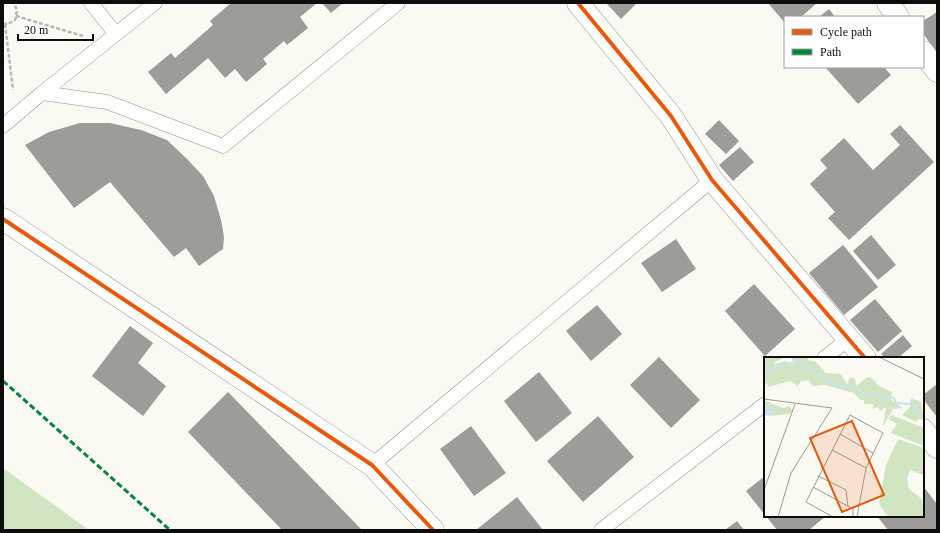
<svg xmlns="http://www.w3.org/2000/svg" width="940" height="533" viewBox="0 0 940 533" font-family="'Times New Roman',serif">
<style>
.forest{fill:#d2e5c3}
.building{fill:#9d9c98}
.lines{fill:none;stroke-linecap:round;stroke-linejoin:round}
.service-casing{stroke:#949390;stroke-width:15}
.minor-casing{stroke:#949390;stroke-width:23}
.path{stroke:#b8b8b6;stroke-width:2.5;stroke-dasharray:4 2;stroke-linecap:butt}
.service{stroke:#fefefd;stroke-width:14}
.minor{stroke:#fefefd;stroke-width:22}
.quiet{stroke:#00873e;stroke-width:3;stroke-dasharray:6 3;stroke-linecap:butt}
.cycleway-casing{stroke:#fff;stroke-width:6}
.cycleway{stroke:#e8590c;stroke-width:4}
.inset-river{fill:none;stroke:#cbe2f1;stroke-width:2}
.inset-road{fill:none;stroke:#9b9b96;stroke-width:1}
.view{fill:#e8590c;fill-opacity:0.15;stroke:#e8590c;stroke-width:2}
.inset-edge{fill:none;stroke:#0d0d0d;stroke-width:2}
</style>
<rect width="100%" height="100%" fill="#faf9f2"/>
<path class="forest" d="M3,468L89,530H3Z"/>
<g class="building">
<path d="M231,3H317L300,17L308,28L287,45L284,41L263,59L267,64L246,82L235,69L225,78L208,58L166,94L148,72L171,53L175,58L213,25L210,21Z"/>
<path d="M322,3H343L331,13Z"/>
<path d="M606,3H637L621,19Z"/>
<path d="M768,3H817L801,17H785V23Z"/>
<path d="M829,9L835,17H819Z"/>
<path d="M937,12V54L923,33V21Z"/>
<path d="M827,67H884L891,75L858,104L826,68Z"/>
<path d="M719,120L739,141L726,154L705,134Z"/>
<path d="M80,123H110L141,130L167,140L187,159L203,176L214,196L221,220L224,237L223,249L199,266L186,248L174,257L110,182L74,208L25,145L49,132Z"/>
<path d="M900,125L934,162L849,240L828,218L835,212L810,184L827,168L820,160L844,138L873,170L900,145L890,134Z"/>
<path d="M740,147L754,162L733,181L719,165Z"/>
<path d="M871,235L896,265L878,280L853,251Z"/>
<path d="M676,239L696,269L662,292L641,263Z"/>
<path d="M843,245L878,287L844,315L809,273Z"/>
<path d="M754,284L795,329L765,356L725,311Z"/>
<path d="M875,299L902,331L878,352L850,320Z"/>
<path d="M597,305L622,334L591,361L566,331Z"/>
<path d="M130,326L153,343L138,363L166,386L143,416L92,376Z"/>
<path d="M903,335L912,346L898,358H885L881,354Z"/>
<path d="M659,357L700,400L671,428L630,385Z"/>
<path d="M539,372L572,413L536,442L504,401Z"/>
<path d="M937,384V417L923,399V395Z"/>
<path d="M228,392L362,530H282L188,432Z"/>
<path d="M598,416L634,457L583,502L547,461Z"/>
<path d="M471,426L506,473L474,496L440,449Z"/>
<path d="M765,476V515L746,491Z"/>
<path d="M923,486L937,504V530H888L877,516H923Z"/>
<path d="M517,497L543,530H476Z"/>
<path d="M766,516H824L825,517L809,530H777Z"/>
<path d="M737,521L744,530H725Z"/>
</g>
<g class="lines">
<g class="service-casing">
<g id="service">
<path d="M91,3L116,34"/>
<path d="M42,93L107,102L223,146L398,3"/>
<path d="M3,126L42,93L155,3"/>
<path d="M824,358L849,339"/>
<path d="M372,465L712,180"/>
<path d="M601,530L765,404"/>
</g>
</g>
<g class="minor-casing">
<g id="minor">
<path d="M578,3L671,116L712,180L865,358"/>
<path d="M888,3L898,17"/>
<path d="M923,52L937,71"/>
<path d="M3,219L372,465L433,530"/>
<path d="M923,430L937,447"/>
</g>
</g>
<g class="path">
<path d="M16,16L83,36"/>
<path d="M3,24H8L15,20C17,14 18,8 13,3"/>
<path d="M5,24L13,90"/>
</g>
<use href="#service" class="service"/>
<use href="#minor" class="minor"/>
<path class="quiet" d="M3,381L170,530"/>
<g class="cycleway-casing">
<g id="cycleway">
<path d="M578,3L671,116L712,180L865,358"/>
<path d="M3,219L372,465L433,530"/>
</g>
</g>
<use href="#cycleway" class="cycleway"/>
</g>
<g transform="translate(764 357)">
<rect width="160" height="160" fill="#faf9f2"/>
<path d="M0,0H22L11,5L10,8L20,4L30,7L27,0H45L44,3L52,5L62,16L77,17L83,27L86,21H90L93,29L103,20L108,21L115,29L128,35L127,43L139,51L129,52L119,69L122,50L116,54L114,50L109,52V47H100V43H96L90,36L61,28L49,29L44,23L37,24L34,29L26,24L4,30L3,26L0,28ZM147,41L157,45L160,63L154,62L152,65L138,58L146,50ZM0,43L19,51L25,49L29,54L25,57L6,59L8,54L0,49ZM127,58L160,71V89L127,76L133,67L124,62ZM134,82L160,91V118L146,113L143,121L145,132L158,142L160,160H124L115,147L122,108Z" fill="#d2e5c3"/>
<path d="M-1 54a5 5 0 1 1 10 0a5 5 0 1 1-10 0Z" fill="#cbe2f1"/>
<path class="inset-river" d="M0,14L33,4L52,14L65,26L93,32L102,38L130,41L132,46L147,47L153,54L160,56"/>
<path class="inset-road" d="M115,0L160,22M0,42L68,51L27,116L14,160M76,77L109,96M68,93L102,111M54,119L82,133L84,149M49,130L89,152V160M0,133L31,47M69,160L42,145L86,58L119,76L102,111L93,160"/>
<path class="view" d="M88,64L120,138L78,155L46,81Z"/>
<rect width="160" height="160" class="inset-edge"/>
</g>
<rect width="940" height="533" fill="none" stroke="#0d0d0d" stroke-width="8"/>
<rect x="784" y="16" width="140" height="52" fill="#ffffff" stroke="#9e9e9e"/>
<rect x="792" y="29" width="20" height="6" fill="#e8590c" stroke="#9e9e9e"/>
<text x="820" y="36" font-size="12" fill="#0d0d0d">Cycle path</text>
<rect x="792" y="49" width="20" height="6" fill="#00873e" stroke="#9e9e9e"/>
<text x="820" y="56" font-size="12" fill="#0d0d0d">Path</text>
<path d="M18 34v6h75v-6" fill="none" stroke="#0d0d0d" stroke-width="2"/>
<text x="24" y="34" font-size="12" fill="#0d0d0d" stroke="#ffffff" stroke-width="3" paint-order="stroke">20 m</text>
</svg>
